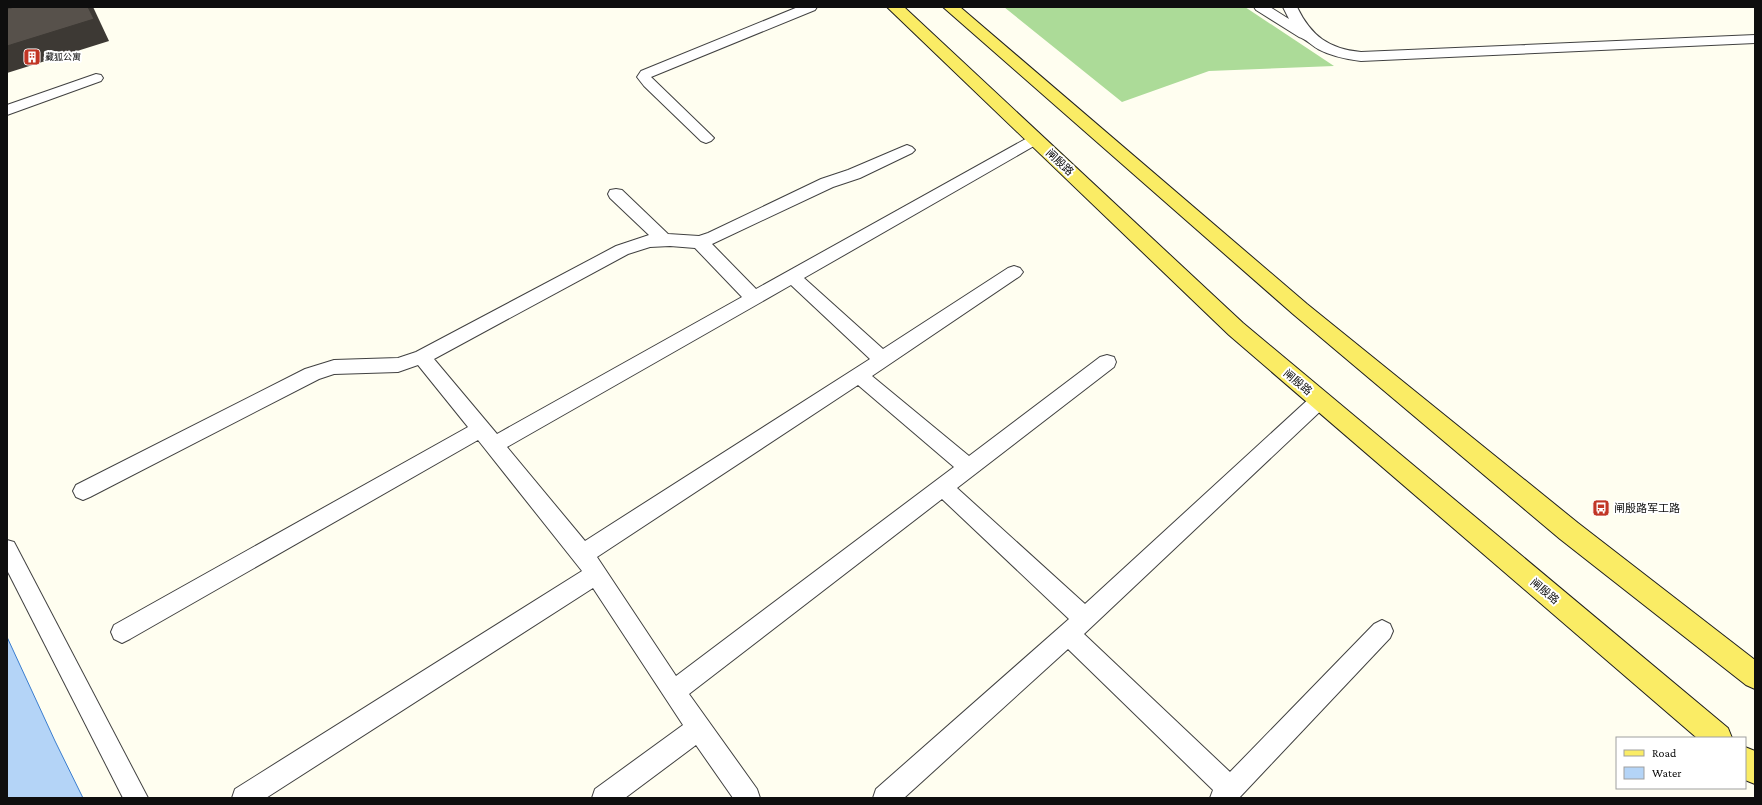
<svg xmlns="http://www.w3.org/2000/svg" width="1762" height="805" viewBox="0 0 1762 805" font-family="'Crimson Pro','Noto Sans SC',serif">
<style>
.forest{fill:#acdb98}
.water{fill:#b4d4f7;stroke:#3a7dcf}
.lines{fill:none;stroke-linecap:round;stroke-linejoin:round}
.service-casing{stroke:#414141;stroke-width:2}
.primary-casing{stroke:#1f1f1f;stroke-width:2}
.service{fill:#fff;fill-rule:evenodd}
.primary{fill:#faec65;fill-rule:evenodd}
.shaded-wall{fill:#3d3934}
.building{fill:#57514b;stroke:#3d3934}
.labels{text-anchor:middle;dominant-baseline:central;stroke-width:4;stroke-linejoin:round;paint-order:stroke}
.far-poi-label{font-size:9px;fill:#0e0e0e;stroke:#fff;text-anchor:start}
.street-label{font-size:11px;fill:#0e0e0e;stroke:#fff}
.poi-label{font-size:11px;fill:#0e0e0e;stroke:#fff;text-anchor:start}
</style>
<rect width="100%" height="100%" fill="#fffef0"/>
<path class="forest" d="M1004,7H1245L1334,66L1209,71L1122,102Z"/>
<path class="water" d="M7,637L55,741L83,798H7Z"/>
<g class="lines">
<g class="service-casing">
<g id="service">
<path d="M798,7H817L815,10L651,77L711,135L714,138L711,141L706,143L701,141L644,86L637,77L641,71Z"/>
<path d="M1254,7H1270L1289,19L1283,7H1297C1311,36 1329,49 1361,52L1755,35V43L1361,61C1346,59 1331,56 1318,49C1311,45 1306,39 1299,37L1256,10Z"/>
<path d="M96,74L101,75L103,78L101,81L7,115V105Z"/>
<path d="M1036,134L1041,136L1044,139L1041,142L804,278L883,349L1008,268L1014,266L1020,268L1023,272L1020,276L872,376L969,456L1100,357L1107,355L1114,357L1116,362L1114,367L957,488L1085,604L1313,395L1320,392L1327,395L1329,400L1327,405L1084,634L1230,772L1374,624L1382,620L1390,624L1393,631L1390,638L1239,798H1210L1213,790L1068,649L904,798H873L876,789L1069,619L942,499L689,694L757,789L760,798H733L696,745L625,798H592L595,789L683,725L593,588L266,798H232L235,789L582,571L478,440L130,639L122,643L114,639L111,632L114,625L468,427L418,365L398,372L334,374L319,379L90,497L83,500L76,497L73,491L76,485L305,369L334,360L398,358L416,352L616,246L649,235L610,198L608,194L610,190L616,189L622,190L668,234L699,236L708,233L821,179L848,170L902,147L907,145L912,147L915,150L912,153L860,178L833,187L712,244L756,289L1031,136ZM670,246L695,248L742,297L497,434L434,359L628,254L650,247ZM791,285L870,359L585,541L507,447ZM858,385L954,467L676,676L597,557Z"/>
<path d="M7,540L14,542L148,798H123L7,570Z"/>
</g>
</g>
<g class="primary-casing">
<g id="primary">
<path d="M887,7H904L1243,323L1728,728L1732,738H1697L1229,335Z"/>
<path d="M943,7H960L1307,304L1578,523L1755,660V689L1746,685L1560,539L1293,314Z"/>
<path d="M1745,747L1755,751V784L1745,780Z"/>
</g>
</g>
<use href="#service" class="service"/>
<use href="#primary" class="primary"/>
</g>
<path class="shaded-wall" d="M88,7H93L94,9L109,41L7,73V46Z"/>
<path class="building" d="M14,7H88L94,19L7,46V9Z"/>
<defs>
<g id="building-square" transform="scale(0.9)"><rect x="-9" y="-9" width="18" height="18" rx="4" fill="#c13524" stroke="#fff"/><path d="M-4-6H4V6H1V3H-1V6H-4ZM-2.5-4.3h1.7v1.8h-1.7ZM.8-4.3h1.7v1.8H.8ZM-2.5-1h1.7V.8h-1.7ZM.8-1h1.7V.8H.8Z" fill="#fff"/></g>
<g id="bus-square" transform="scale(0.9)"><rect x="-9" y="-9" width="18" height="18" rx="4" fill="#c13524" stroke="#fff"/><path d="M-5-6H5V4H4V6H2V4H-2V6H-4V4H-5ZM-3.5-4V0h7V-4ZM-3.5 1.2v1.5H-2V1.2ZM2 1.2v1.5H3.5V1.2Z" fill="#fff"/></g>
</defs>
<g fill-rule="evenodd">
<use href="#building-square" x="32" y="57"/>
<use href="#bus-square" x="1601" y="508"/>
</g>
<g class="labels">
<g class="far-poi-label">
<text x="45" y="57">藏狐公寓</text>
</g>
<g class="street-label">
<text transform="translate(1060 162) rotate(43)">闸殷路</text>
<text transform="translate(1298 382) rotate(40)">闸殷路</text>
<text transform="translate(1545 591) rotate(40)">闸殷路</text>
</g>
<g class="poi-label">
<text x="1614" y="508">闸殷路军工路</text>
</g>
</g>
<rect width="1762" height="805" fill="none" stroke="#0e0e0e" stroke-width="16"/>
<rect x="1616" y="737" width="130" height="52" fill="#ffffff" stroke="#9f9f9f"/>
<rect x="1624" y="750" width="20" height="6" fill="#faec65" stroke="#9f9f9f"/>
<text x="1652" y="757" font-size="12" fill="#0e0e0e">Road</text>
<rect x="1624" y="767" width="20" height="12" fill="#b4d4f7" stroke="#9f9f9f"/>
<text x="1652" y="777" font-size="12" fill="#0e0e0e">Water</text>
</svg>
